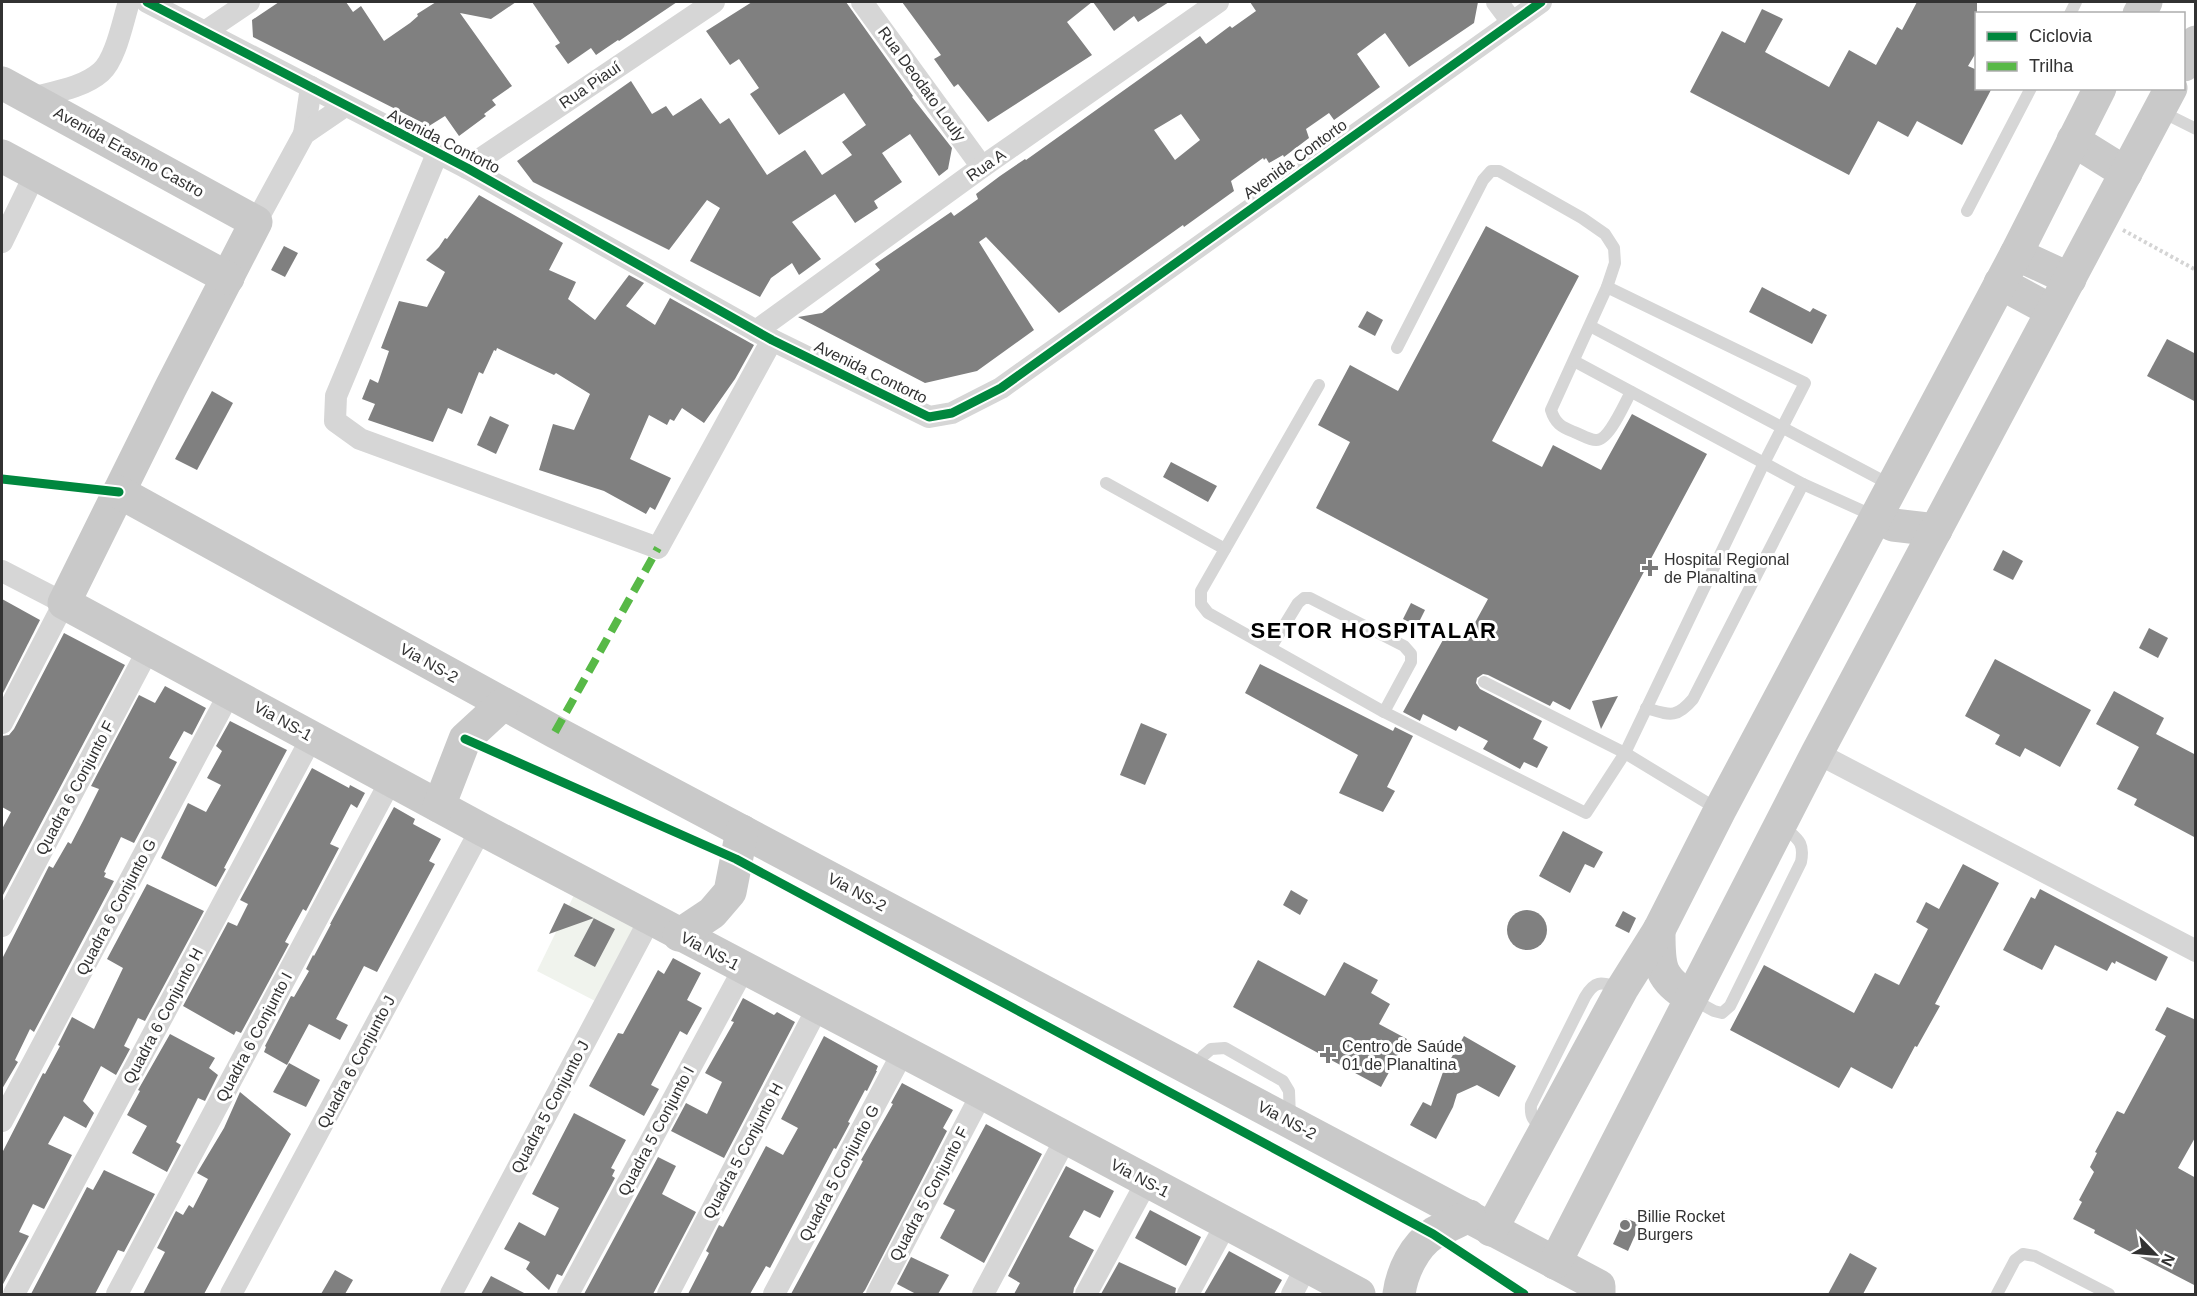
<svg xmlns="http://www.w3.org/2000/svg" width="2197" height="1296" viewBox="0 0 2197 1296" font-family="Arial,sans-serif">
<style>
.green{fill:#f0f3ed}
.building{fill:#808080;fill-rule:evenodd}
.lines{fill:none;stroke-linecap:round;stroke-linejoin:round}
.path{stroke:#d4d4d4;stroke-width:4;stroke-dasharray:3 3;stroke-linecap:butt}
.service{stroke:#d6d6d6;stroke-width:12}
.minor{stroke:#d6d6d6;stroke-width:22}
.primary{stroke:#c9c9c9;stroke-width:33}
.quiet{stroke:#58b947;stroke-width:8;stroke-dasharray:15 8;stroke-linecap:butt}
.cycleway-casing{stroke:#fff;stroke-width:13}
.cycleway{stroke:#00873e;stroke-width:9}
.poi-dot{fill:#7a7a7a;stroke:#fff;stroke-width:2}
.labels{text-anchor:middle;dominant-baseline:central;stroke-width:6;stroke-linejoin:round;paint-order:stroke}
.street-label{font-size:16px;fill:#323232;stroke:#fff}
.poi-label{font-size:16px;fill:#323232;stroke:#fff;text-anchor:start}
.district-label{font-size:22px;font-weight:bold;letter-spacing:1.5px;fill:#000;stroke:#fff}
</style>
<rect width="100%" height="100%" fill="#fff"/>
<path class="green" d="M577,889L638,922L599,1003L537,971Z"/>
<g class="building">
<path d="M279,2H346L353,12L361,6L384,41L410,23L418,16L417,14L436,2H516L491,19L460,13L512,86L492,100L496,105L484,114L486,116L459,136L445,116L429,126L253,37L252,20Z"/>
<path d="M532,2H677L619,41L618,40L596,55L591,48L568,64L555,46L560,43Z"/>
<path d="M752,2H846L913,96L912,97L952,148L948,169L939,176L910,134L882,153L902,182L874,201L878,208L855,223L835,194L792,222L821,259L799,275L792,263L771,278L760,297L690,261L720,208L707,200L669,250L533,182L517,161L631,81L652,114L666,106L673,116L701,98L720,124L729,118L767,175L805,150L822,175L852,155L842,142L866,125L844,93L779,135L750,94L759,88L739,59L730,65L706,31Z"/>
<path d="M902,2H1092L1067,22L1092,55L988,122L958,84L954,87L934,59L941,55Z"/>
<path d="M1093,2H1169L1138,22L1134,16L1114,31Z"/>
<path d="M1250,2H1478L1474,23L1409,67L1385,33L1357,54L1380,87L1334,120L1329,113L1306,129L1309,138L1284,157L1283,155L1269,163L1266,158L1264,160L1263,158L1231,181L1234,191L1184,227L1183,225L1059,313L986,237L979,242L1034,330L977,371L925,383L798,317L822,313L880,270L875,264L951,212L954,216L978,199L976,194L1000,176L1025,159L1026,160L1200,36L1206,44L1230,26L1232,28L1256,11ZM1181,114L1200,140L1175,160L1154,130Z"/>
<path d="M1917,2H1977V51L1968,66L1977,70V88H1992L1962,145L1917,121L1908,137L1878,121L1849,175L1690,92L1722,31L1745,43L1762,9L1783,19L1765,52L1829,87L1849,50L1876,65L1897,27L1902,30Z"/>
<path d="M479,195L563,243L549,270L576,282L568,299L595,320L629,275L644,283L626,306L655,325L670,298L754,345L735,379L704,423L682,408L674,421L670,419L667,425L649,415L630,459L671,478L655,510L650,507L646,514L604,491L539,470L553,424L574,430L590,394L556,373L554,375L497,348L496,351L494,350L483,374L479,372L462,414L448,408L433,442L368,420L375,404L362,399L370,379L378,383L389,351L381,348L399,301L427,307L445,272L426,260L439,247L445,238L447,239Z"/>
<path d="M1486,226L1579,276L1492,441L1542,467L1553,445L1601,470L1632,414L1707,454L1570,710L1553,701L1550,706L1488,675L1483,674L1477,678L1476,683L1480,689L1542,721L1533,739L1548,747L1537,768L1524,762L1520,769L1483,749L1488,741L1459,726L1456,731L1423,714L1420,721L1403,712L1449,629L1466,639L1488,599L1316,508L1350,442L1318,425L1350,365L1398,391Z"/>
<path d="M284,246L298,253L285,277L271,270Z"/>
<path d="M1762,287L1810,312L1813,308L1827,315L1812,344L1749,312Z"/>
<path d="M1367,311L1383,320L1375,336L1358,327Z"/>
<path d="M2167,339L2196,354V402L2147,376Z"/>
<path d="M212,391L233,403L197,470L175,459Z"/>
<path d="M490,416L509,425L496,454L477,445Z"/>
<path d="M1171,462L1217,486L1208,502L1163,477Z"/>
<path d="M2003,550L2023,561L2013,580L1993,570Z"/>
<path d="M2,599L40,620L2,695Z"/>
<path d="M1411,603L1425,610L1417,626L1403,619Z"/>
<path d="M2149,628L2168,638L2158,658L2139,648Z"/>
<path d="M64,633L125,665L3,895L2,894V829L11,812L2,807V736L9,735L14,729Z"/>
<path d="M1995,659L2091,710L2060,767L2025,748L2020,757L1995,744L2000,735L1965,716Z"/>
<path d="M1260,664L1393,731L1395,727L1413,736L1387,787L1395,791L1383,812L1339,793L1358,755L1245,693Z"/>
<path d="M165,686L206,708L192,735L184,731L169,758L177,762L134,843L121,837L104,872L106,873L104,877L114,881L34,1032L30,1029L15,1060L18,1062L2,1089V959L49,866L53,868L68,842L71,844L83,821L99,789L91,786L139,695L155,703Z"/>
<path d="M2114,691L2164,718L2156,734L2196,755V838L2134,805L2137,799L2117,789L2139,747L2096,724Z"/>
<path d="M1618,696L1601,729L1592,701Z"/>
<path d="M230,721L287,750L224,868L226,869L216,887L161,858L188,803L206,812L221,785L207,778L222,751L216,746Z"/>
<path d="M1141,723L1167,734L1145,785L1120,775Z"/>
<path d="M312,768L349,788L350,785L365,793L357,808L351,804L330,844L339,848L306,911L303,909L285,942L289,944L241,1033L236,1031L234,1035L183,1006L228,922L237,926L248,904L240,900Z"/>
<path d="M394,807L415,819L413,824L441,839L429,861L435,864L377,972L364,966L336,1019L348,1025L340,1040L309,1024L287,1065L264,1052L266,1047L265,1046L291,996L294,997L309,971L306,969L313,955L314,956L331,924H330Z"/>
<path d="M1563,831L1603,852L1594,868L1585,864L1570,893L1539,876Z"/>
<path d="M1963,864L1999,883L1935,1004L1940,1006L1917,1047L1915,1046L1892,1089L1851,1067L1839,1088L1730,1030L1764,965L1854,1013L1875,973L1899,985L1928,929L1916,922L1926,902L1939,909Z"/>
<path d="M147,884L204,911L145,1021L138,1018L124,1046L130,1049L116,1075L101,1066L83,1101L94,1113L86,1128L64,1116L48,1144L72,1155L44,1209L33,1204L19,1232L29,1236L2,1286V1153L43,1073L45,1074L60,1046L58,1045L72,1017L94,1029L123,968L107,959Z"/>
<path d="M2040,889L2168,957L2156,981L2116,961L2115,964L2112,962L2107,971L2055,945L2042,970L2003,950L2031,897L2035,899Z"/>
<path d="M1291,890L1308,900L1300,915L1283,905Z"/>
<path d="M564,903L615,929L595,967L574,956L594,918L549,934Z"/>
<circle cx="1527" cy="930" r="20"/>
<path d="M1623,911L1636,918L1629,933L1615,926Z"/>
<path d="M673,958L701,973L687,1000L702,1008L687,1035L680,1031L651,1085L659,1089L644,1116L589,1086L618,1033L623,1034L658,970L664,974Z"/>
<path d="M1258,960L1325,996L1344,962L1378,980L1371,993L1390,1004L1379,1024L1407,1039L1381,1087L1233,1007Z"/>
<path d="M743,998L774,1015L777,1012L795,1022L724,1158L671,1131L686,1103L707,1114L722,1082L705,1073L734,1022L731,1021Z"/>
<path d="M2167,1007L2196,1020V1136L2178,1168L2196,1178V1286L2094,1233L2095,1230L2073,1219L2082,1202L2079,1200L2094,1172L2090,1167L2097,1153L2095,1152L2117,1111L2124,1114L2166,1036L2155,1030Z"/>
<path d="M170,1034L215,1058L209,1068L218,1075L205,1101L198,1098L176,1142L181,1145L167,1172L132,1153L147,1126L127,1115L140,1091L138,1090Z"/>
<path d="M824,1036L878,1066L876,1071H877L867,1091L865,1090L848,1122L850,1123L836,1149L834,1148L770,1268L766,1266L750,1294H688L709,1253L706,1251L719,1225L723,1227L766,1146L783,1155L798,1128L781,1119Z"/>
<path d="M1464,1036L1516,1066L1499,1097L1477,1085L1457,1094L1453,1107L1436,1139L1410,1125L1423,1102L1431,1106L1443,1072Z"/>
<path d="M289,1063L320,1080L306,1107L273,1092Z"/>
<path d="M902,1083L953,1110L943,1128L947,1131L865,1290L862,1294H791L863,1161L861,1160L893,1104L891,1103Z"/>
<path d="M240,1092L291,1134L204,1294H143L165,1252L157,1248L176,1211L183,1215L189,1205L193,1208L208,1179L197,1173L224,1128Z"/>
<path d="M574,1113L626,1140L611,1168L615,1170L612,1176L615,1178L562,1276L557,1274L549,1290L526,1269L530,1262L504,1249L519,1222L545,1236L559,1208L532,1194Z"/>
<path d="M986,1124L1042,1154L984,1263L940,1238L955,1210L943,1204Z"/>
<path d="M658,1157L676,1166L662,1194L696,1212L653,1294H584Z"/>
<path d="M1066,1166L1114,1191L1100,1218L1084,1210L1069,1237L1094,1250L1074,1288L1073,1294H1014L1020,1283L1008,1276Z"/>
<path d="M104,1170L155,1194L124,1252L118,1250L95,1294H31L87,1187L93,1190Z"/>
<path d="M1150,1210L1201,1237L1186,1266L1135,1238Z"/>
<path d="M1625,1218L1640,1224L1628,1251L1613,1244Z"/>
<path d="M1229,1251L1282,1280L1274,1294H1204Z"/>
<path d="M1850,1253L1877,1268L1863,1294H1828Z"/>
<path d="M911,1257L949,1275L938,1294H916L897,1284Z"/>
<path d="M1119,1262L1176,1288L1175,1294H1101Z"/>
<path d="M335,1270L353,1280L345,1294H321Z"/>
<path d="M491,1276L526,1294H481Z"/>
</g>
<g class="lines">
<path class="path" d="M2123,230L2196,270"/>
<g class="service">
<path d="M2070,14L2076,2"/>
<path d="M2160,111L2196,129"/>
<path d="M1967,211L2031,88"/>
<path d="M1590,326L1891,485"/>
<path d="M1397,348L1483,180L1491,171H1499L1582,218L1605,234L1614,248L1615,263L1607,287L1551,410C1555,423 1561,427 1574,432C1580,434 1589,440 1596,440C1609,441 1625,402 1631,392"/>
<path d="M1574,361L1803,484L1874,516"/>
<path d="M1106,483L1225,549"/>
<path d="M1271,647L1298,603L1304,598H1310L1404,646L1411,654V662L1384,712L1208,613L1201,604V591L1319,385"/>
<path d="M1484,682L1625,753L1719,810"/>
<path d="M1646,708C1670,715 1676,719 1693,699L1803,484"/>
<path d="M1384,712L1586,813L1625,753L1764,463L1805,383L1607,287"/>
<path d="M1692,999L1714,1011L1722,1013L1730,1006L1801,862C1805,841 1797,839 1783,826"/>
<path d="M1195,1071L1203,1056L1211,1049L1225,1048L1283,1081L1289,1091L1290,1118"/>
<path d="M1543,1127C1533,1121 1530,1117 1531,1105L1585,997C1596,978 1603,983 1621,988"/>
<path d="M1997,1294L2015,1260L2023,1254L2035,1256L2109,1294"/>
</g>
<g class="minor">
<path d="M147,2L467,168L772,340L929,417L952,413L1001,388L1541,2"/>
<path d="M862,2L982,167"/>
<path d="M1497,2L1512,22"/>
<path d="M206,31L249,2"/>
<path d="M31,98C54,92 83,88 101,72C116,59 123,20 129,2"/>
<path d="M304,134L311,87"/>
<path d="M437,154L336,396L335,421L360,439L658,548L772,340"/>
<path d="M467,168L714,2"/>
<path d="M256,222L304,134L345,106"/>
<path d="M2,242L35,174"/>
<path d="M756,331L982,167L1218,2"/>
<path d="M2,571L64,603L2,723"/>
<path d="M1817,753L2196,951"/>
<path d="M2,926L148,650"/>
<path d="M2,1121L230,692"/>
<path d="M14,1294L312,737"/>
<path d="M117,1294L391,780"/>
<path d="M231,1294L481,829"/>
<path d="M451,1294L650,919"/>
<path d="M568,1294L744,968"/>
<path d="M668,1294L818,1007"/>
<path d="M774,1294L903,1052"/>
<path d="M877,1294L982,1093"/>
<path d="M983,1294L1066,1138"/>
<path d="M1086,1294L1147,1181"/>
<path d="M1188,1294L1226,1224"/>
<path d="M1292,1294L1306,1267"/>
</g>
<g class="primary">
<path d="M2139,14L2146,2"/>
<path d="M2184,65L2196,42"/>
<path d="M2,83L256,222L170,389L64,603L481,829L982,1093L1359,1294"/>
<path d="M2073,140L2126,173"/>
<path d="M2,156L228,278"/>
<path d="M2016,254L2070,279"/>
<path d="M2000,283L2052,311"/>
<path d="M119,492L555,732L1599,1286V1294"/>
<path d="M1877,517L1893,525L1936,530"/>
<path d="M439,806L465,739L503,704"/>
<path d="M1659,930C1659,967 1658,977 1691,998"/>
<path d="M679,935L712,913L730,892L742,831"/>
<path d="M1491,1230L1622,989L1659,930L1720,810L2016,254L2100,88"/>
<path d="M1555,1263L1817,753L2171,88"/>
<path d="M1399,1294C1402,1272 1414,1246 1434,1233C1445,1227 1457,1222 1469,1216"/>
</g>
<path class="quiet" d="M555,732L658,548"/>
<g class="cycleway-casing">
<g id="cycleway">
<path d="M147,2L467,168L772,340L929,417L952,413L1001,388L1541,2"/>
<path d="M2,479L119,492"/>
<path d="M465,739L736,859L1433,1234L1524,1294"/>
</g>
</g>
<use href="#cycleway" class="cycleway"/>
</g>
<g class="poi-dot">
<path d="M1647 559h6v6h6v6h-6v6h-6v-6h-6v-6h6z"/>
<path d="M1325 1046h6v6h6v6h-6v6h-6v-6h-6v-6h6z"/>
<circle cx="1625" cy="1225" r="6"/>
</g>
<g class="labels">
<g class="street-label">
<text transform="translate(922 84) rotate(54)">Rua Deodato Louly</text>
<text transform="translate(590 85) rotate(-34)">Rua Piauí</text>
<text transform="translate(444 141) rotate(27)">Avenida Contorto</text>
<text transform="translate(129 152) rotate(29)">Avenida Erasmo Castro</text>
<text transform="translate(1295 159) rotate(-36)">Avenida Contorto</text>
<text transform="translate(986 165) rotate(-35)">Rua A</text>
<text transform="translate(871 372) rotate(26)">Avenida Contorto</text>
<text transform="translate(429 663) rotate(29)">Via NS-2</text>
<text transform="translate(283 721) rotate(29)">Via NS-1</text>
<text transform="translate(75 788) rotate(-62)">Quadra 6 Conjunto F</text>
<text transform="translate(857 892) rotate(28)">Via NS-2</text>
<text transform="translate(116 907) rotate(-62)">Quadra 6 Conjunto G</text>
<text transform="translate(710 951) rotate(28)">Via NS-1</text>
<text transform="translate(163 1016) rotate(-62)">Quadra 6 Conjunto H</text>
<text transform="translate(254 1037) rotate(-62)">Quadra 6 Conjunto I</text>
<text transform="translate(356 1062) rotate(-62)">Quadra 6 Conjunto J</text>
<text transform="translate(550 1107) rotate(-62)">Quadra 5 Conjunto J</text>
<text transform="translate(1287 1120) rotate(28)">Via NS-2</text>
<text transform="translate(656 1131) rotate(-62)">Quadra 5 Conjunto I</text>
<text transform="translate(743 1151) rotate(-62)">Quadra 5 Conjunto H</text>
<text transform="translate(839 1173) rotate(-62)">Quadra 5 Conjunto G</text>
<text transform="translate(1140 1178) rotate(28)">Via NS-1</text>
<text transform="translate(929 1194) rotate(-62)">Quadra 5 Conjunto F</text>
</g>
<g class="poi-label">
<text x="1664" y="559">Hospital Regional<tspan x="1664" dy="18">de Planaltina</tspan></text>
<text x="1342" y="1046">Centro de Saúde<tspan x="1342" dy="18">01 de Planaltina</tspan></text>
<text x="1637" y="1216">Billie Rocket<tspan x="1637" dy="18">Burgers</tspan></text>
</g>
<g class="district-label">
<text x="1374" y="630">SETOR HOSPITALAR</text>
</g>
</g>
<rect width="2197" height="1296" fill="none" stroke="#323232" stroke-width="6"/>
<rect x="1975" y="12" width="210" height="78" fill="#ffffff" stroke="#adadad" stroke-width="1.5"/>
<rect x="1987" y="32" width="30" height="9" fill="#00873e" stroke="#adadad" stroke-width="1.5"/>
<text x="2029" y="42" font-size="18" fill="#323232">Ciclovia</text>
<rect x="1987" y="62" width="30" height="9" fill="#58b947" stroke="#adadad" stroke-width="1.5"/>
<text x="2029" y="72" font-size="18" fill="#323232">Trilha</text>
<g transform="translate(2155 1254) rotate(115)" stroke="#ffffff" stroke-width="4.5" paint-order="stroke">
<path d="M0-4.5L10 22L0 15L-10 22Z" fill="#323232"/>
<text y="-9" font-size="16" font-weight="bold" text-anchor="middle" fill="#323232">N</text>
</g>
</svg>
